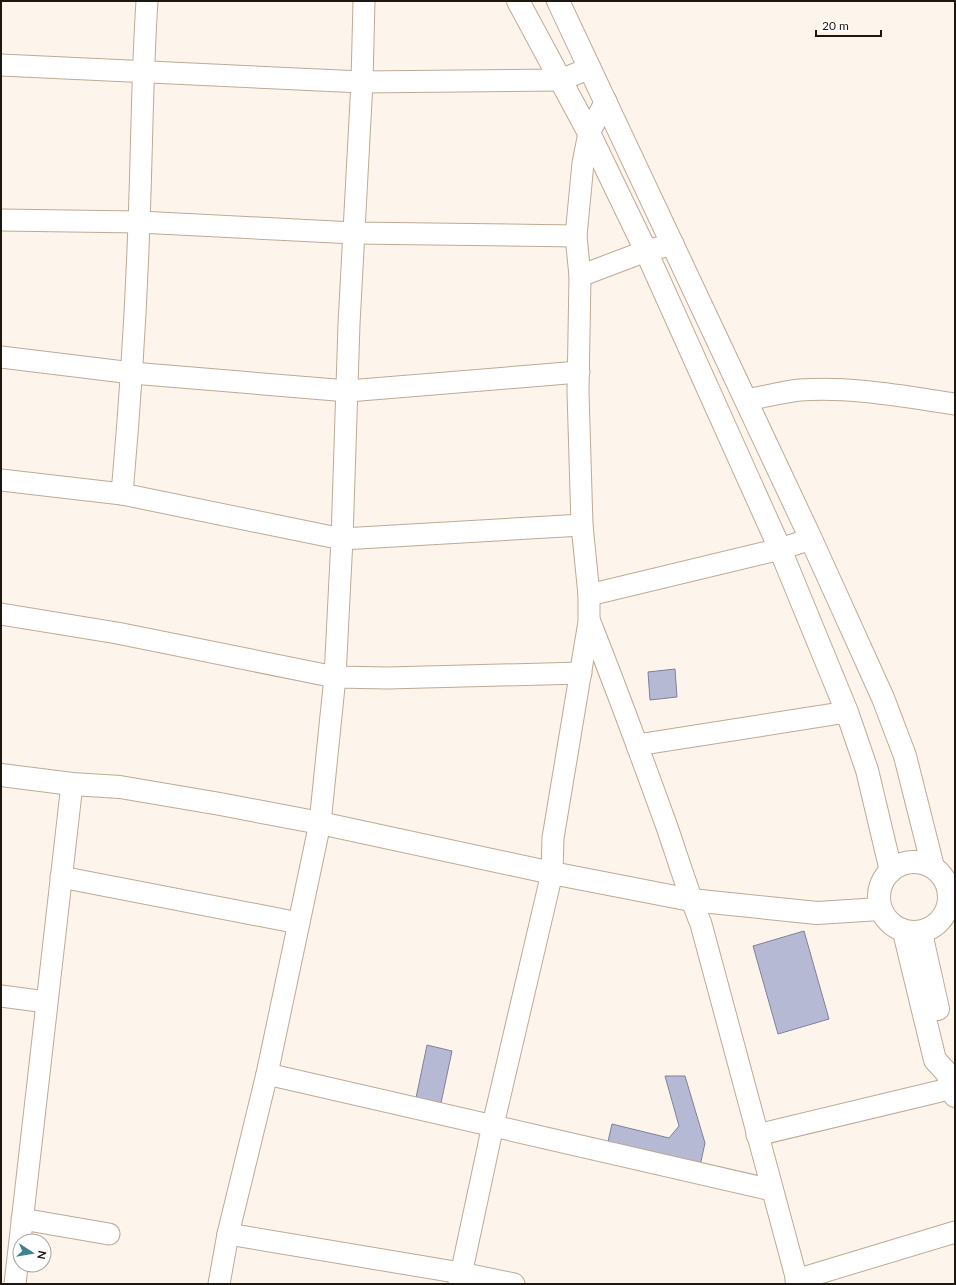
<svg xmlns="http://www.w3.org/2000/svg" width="956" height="1285" viewBox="0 0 956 1285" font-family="Lato,sans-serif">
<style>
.building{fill:#b6b9d3;stroke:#7e8199}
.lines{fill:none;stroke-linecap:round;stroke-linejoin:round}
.street-casing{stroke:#bdaa95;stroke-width:23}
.secondary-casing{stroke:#bdaa95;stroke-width:24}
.street{stroke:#fff;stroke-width:21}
.secondary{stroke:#fff;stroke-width:22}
</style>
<rect width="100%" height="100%" fill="#fdf5ec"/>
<g class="building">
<path d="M675,669L677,697L650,700L648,672Z"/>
<path d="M804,931L829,1019L778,1034L753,946Z"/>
<path d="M427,1045L452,1051L441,1103L416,1098Z"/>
<path d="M665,1076H685L705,1143L700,1166L607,1146L612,1124L669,1138L679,1126Z"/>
</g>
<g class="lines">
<g class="street-casing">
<g id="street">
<path d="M1,65L362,82L561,80L590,68"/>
<path d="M1,220L139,222L354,233L576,236"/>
<path d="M580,276L646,251L673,244"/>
<path d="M1,357L132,373L348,391L579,372"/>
<path d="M746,400C764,397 782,392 800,390C849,386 907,397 955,404"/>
<path d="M1,480L122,494L342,539L582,525"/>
<path d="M122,494C130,404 136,313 139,222C142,148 142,75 147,1"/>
<path d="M589,595L780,549L811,539"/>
<path d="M1,614L117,633L335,677L388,678L581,673"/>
<path d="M590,622C617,690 642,758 667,827C678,859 688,892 701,924L798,1284"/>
<path d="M637,745L847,712"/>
<path d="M61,877L299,923"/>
<path d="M1,996L46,1002"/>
<path d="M267,1074L772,1190"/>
<path d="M757,1135L953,1088"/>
<path d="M22,1219L109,1234"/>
<path d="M228,1234L461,1273L514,1284"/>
<path d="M796,1280L955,1232"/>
<path d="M15,1284L72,784"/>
<path d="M219,1284L228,1234L267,1074L320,823L335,677L342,539L349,324L362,82L364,1"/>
<path d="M459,1284L493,1125L552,873L553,838L589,622V595L582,525L578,392L580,276L576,236L583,163L589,133L606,101"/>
</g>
</g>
<g class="secondary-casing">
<g id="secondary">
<path d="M518,1L589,133L646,251L780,549L847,712L867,770L891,871"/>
<path d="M558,1L811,539L883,698L905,756L933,867"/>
<path d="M1,775L72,784L120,787L220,804L320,823L552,873L691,900L817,913L880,909"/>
<circle cx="914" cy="897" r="35"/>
<path d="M904,932L935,1060L947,1073L955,1096"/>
<path d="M921,933L938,1009"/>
</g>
</g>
<use href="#street" class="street"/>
<use href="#secondary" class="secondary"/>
</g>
<rect width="956" height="1285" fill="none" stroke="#1e170f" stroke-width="4"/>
<g transform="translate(32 1253) rotate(102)"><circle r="19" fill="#ffffff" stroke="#a5a29f"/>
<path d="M0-3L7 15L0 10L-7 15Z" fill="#3d838e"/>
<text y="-6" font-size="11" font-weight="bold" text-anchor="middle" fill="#1e170f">N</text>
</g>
<path d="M816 30v6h65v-6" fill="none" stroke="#1e170f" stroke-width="2"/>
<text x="822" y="30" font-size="12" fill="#1e170f" stroke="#ffffff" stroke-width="3" paint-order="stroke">20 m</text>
</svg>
